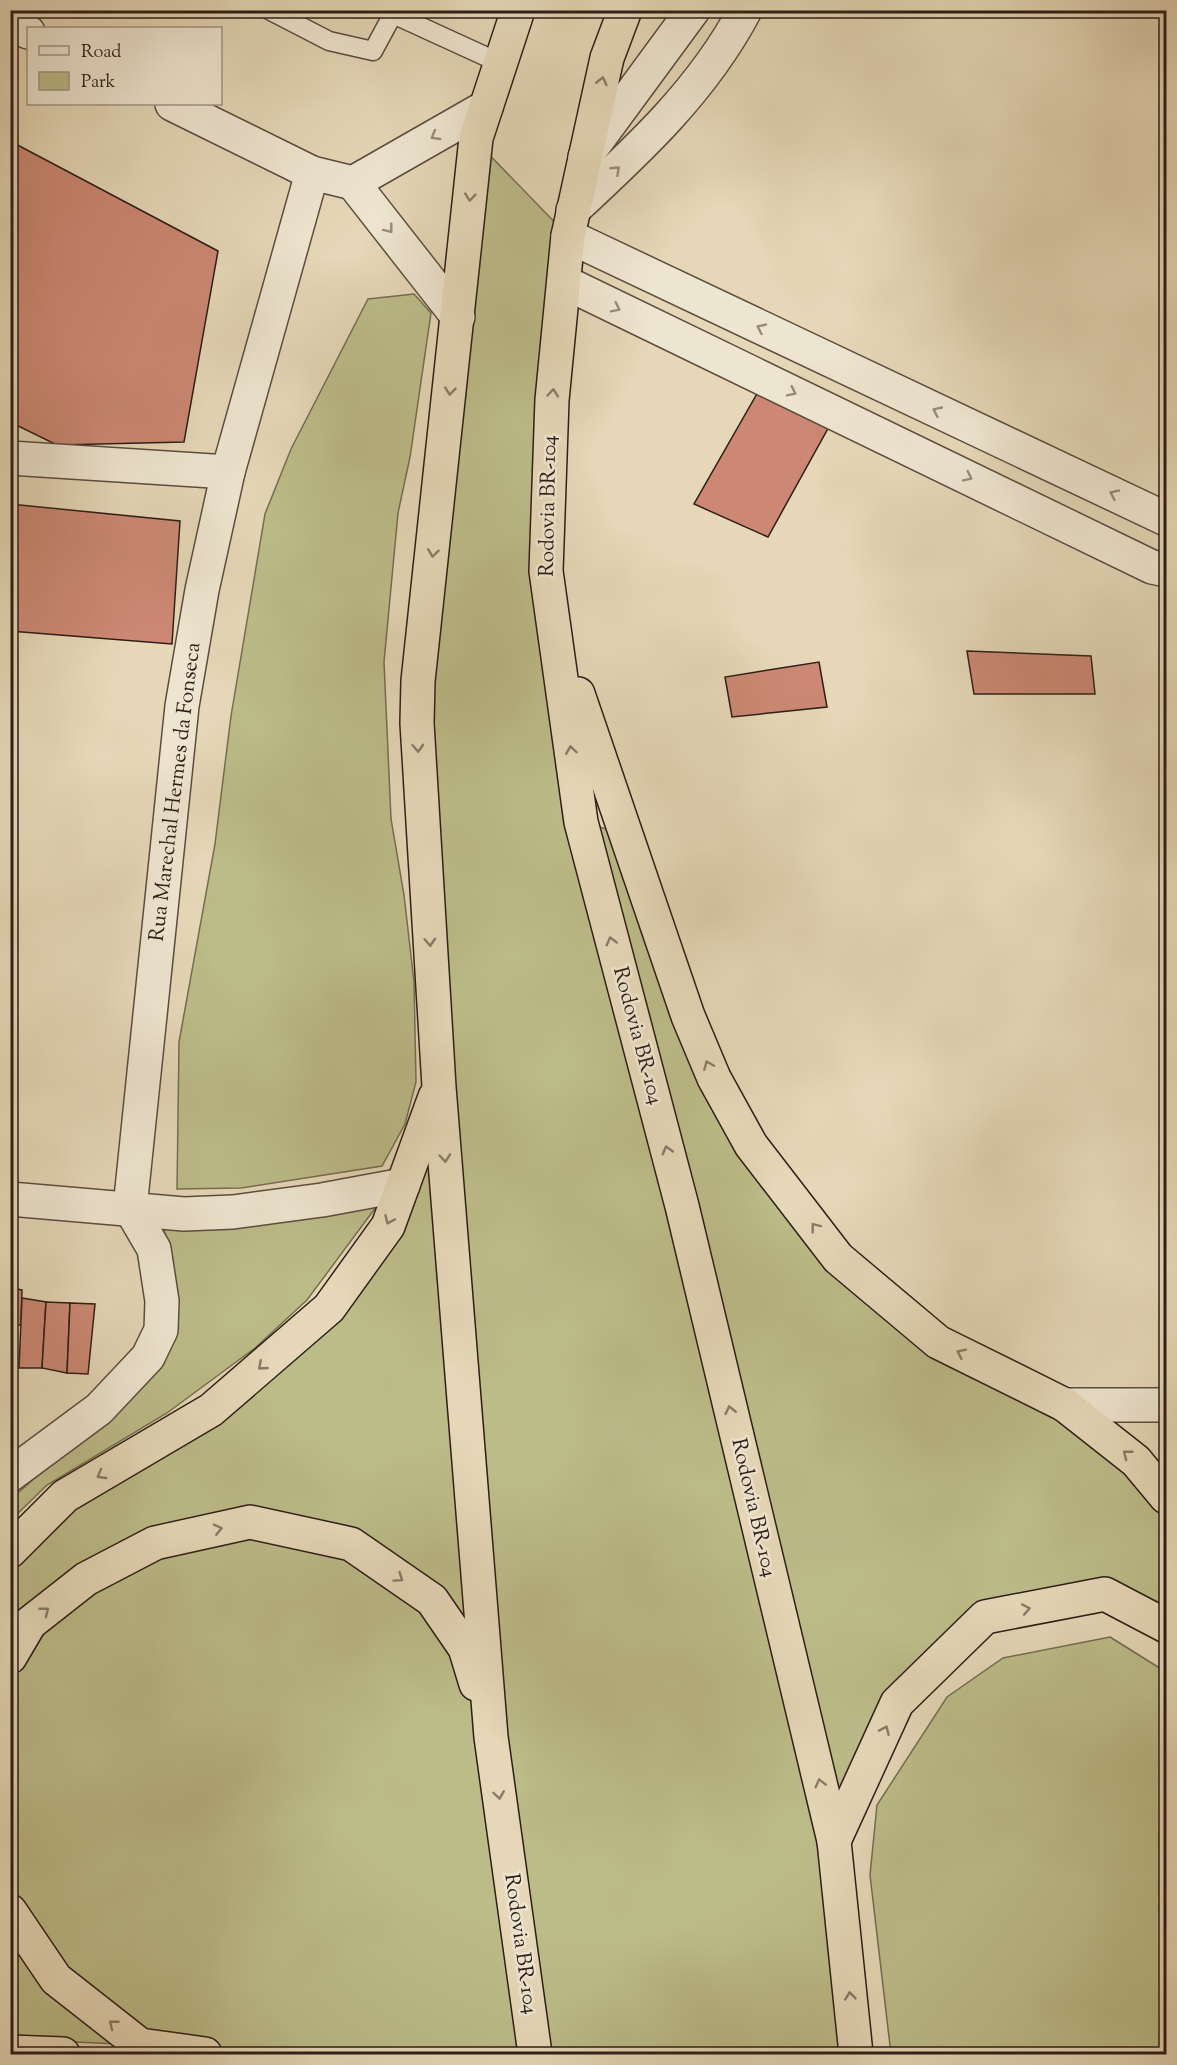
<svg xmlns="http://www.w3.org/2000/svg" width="1177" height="2065" viewBox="0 0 1177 2065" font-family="'Sorts Mill Goudy',serif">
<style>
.green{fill:#bcbc89;stroke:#746d50;stroke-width:1.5}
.building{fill:#cc8874;stroke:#2d1e17;stroke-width:1.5}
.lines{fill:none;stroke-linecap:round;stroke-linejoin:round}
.service-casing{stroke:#5b4c3f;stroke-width:21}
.minor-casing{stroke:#5b4c3f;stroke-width:36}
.trunk-casing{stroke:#2d1e17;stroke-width:36}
.service{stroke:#eee5d0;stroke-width:18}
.minor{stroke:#eee5d0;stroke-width:33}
.trunk{stroke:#e5d7b7;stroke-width:33}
.oneway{stroke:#897a67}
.oneway2{stroke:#978b7d}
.labels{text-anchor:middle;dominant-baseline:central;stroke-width:5;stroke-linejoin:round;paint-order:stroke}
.street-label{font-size:21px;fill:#2d1e17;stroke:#eee5d0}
</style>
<rect width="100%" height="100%" fill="#e5d7b7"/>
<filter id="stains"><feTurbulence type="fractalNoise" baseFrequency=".00333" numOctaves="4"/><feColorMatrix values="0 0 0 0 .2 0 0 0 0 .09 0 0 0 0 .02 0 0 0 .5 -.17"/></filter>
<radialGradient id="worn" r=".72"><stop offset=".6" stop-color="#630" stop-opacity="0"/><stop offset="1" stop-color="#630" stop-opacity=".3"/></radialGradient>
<g class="green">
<path d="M476,141L568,236L549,469L589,824L627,835L688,1016L838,1258L1065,1405L1166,1497V1626L1105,1594L985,1617L897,1703L834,1841L857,2054H205L140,2045L11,2039V1551L329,1308L438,1091L418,681Z"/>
<path d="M414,294L431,313L410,457L398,513L384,662L391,819L404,895L414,982L416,1082L405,1124L382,1166L241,1188L177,1189L179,1042L215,844L231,716L265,514L291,449L368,299Z"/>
<path d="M376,1207L307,1300L255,1348L167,1413L47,1485L11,1520V1499L164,1364L172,1255L162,1224L221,1229Z"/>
<path d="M1110,1637L1166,1672V2054H891L870,1875L877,1805L947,1697L1003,1658Z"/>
</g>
<g class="building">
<path d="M10,141L218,251L184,442L57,445L10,422Z"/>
<path d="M762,385L831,423L768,537L694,504Z"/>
<path d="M10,504L180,521L172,644L10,631Z"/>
<path d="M967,651L1091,656L1095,694H974Z"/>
<path d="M819,662L827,707L732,717L725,677Z"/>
<path d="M10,1288L22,1290L21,1325H10Z"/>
<path d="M22,1298L46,1302L42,1368H19Z"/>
<path d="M46,1302L70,1303L67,1373L42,1368Z"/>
<path d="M70,1303L95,1304L88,1374L67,1373Z"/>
</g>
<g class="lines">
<g class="service-casing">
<path id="service" d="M269,10L329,41L373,51L393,14L500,63"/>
</g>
<g class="minor-casing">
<g id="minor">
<path d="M10,23L28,32"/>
<path d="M172,104L312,173L353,183"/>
<path d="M585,157L693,10"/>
<path d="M353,183L458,317"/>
<path d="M353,183L486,107"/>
<path d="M573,210C638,150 703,90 745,10"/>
<path d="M568,236L1166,519"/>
<path d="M564,282L1152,567L1166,570"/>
<path d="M10,458L228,472"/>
<path d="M10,1199L184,1214L233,1212L322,1200L403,1185"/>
<path d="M130,1208L182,706L202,590L228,472L312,173"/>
<path d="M1065,1405H1166"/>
<path d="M10,1475L99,1409L148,1357L161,1330L162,1301L154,1249L130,1208"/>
</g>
</g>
<g class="trunk-casing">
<g id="trunk">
<path d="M518,10L476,138L418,681L417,723L439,1087L491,1737L535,2054"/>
<path d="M625,10L607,58L568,236L552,400L546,571L581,822L682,1206L834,1841L856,2054"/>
<path d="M578,694L688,1016L714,1078L751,1145L838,1258L938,1342L1065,1405L1136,1461L1166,1497"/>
<path d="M10,1551L65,1496L211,1410L329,1308L388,1226L435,1097"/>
<path d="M10,1657L30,1623L86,1579L155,1543L250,1522L351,1544L432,1600L465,1648L476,1684"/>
<path d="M834,1841L897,1703L985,1617L1105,1594L1166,1626"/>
<path d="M10,1911L56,1979L140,2045L205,2054"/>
<path d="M10,2052L63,2054"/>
</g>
</g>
<use href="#service" class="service"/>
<use href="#minor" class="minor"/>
<use href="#trunk" class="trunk"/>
</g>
<defs><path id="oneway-chevron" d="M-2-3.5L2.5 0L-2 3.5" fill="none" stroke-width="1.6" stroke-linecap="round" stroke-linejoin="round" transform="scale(1.5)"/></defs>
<g class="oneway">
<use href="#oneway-chevron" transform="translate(602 81) rotate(-77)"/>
<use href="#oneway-chevron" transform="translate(470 197) rotate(96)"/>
<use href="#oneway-chevron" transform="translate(450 391) rotate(96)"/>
<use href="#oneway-chevron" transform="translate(553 393) rotate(-85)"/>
<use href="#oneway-chevron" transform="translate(433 553) rotate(97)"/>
<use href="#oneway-chevron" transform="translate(418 748) rotate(87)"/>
<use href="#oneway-chevron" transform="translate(571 750) rotate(-98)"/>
<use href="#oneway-chevron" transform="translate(611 941) rotate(-105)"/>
<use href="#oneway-chevron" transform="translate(430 942) rotate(87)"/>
<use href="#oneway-chevron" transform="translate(708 1065) rotate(-112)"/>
<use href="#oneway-chevron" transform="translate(667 1150) rotate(-105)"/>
<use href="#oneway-chevron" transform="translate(445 1158) rotate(85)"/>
<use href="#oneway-chevron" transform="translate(389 1220) rotate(114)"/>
<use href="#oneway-chevron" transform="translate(815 1227) rotate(-128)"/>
<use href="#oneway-chevron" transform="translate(961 1353) rotate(-154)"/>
<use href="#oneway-chevron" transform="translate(262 1366) rotate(139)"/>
<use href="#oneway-chevron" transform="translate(730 1410) rotate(-103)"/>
<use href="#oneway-chevron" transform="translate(1127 1454) rotate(-142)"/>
<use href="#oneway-chevron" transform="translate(101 1475) rotate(150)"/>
<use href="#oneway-chevron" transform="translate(218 1529) rotate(-13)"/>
<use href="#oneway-chevron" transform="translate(399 1578) rotate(35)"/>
<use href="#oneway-chevron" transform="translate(1026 1609) rotate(-11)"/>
<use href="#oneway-chevron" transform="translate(45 1611) rotate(-38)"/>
<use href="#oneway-chevron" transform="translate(885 1730) rotate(-66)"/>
<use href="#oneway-chevron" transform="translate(820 1783) rotate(-104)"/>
<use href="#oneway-chevron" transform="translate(499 1795) rotate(82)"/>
<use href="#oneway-chevron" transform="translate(850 1996) rotate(-96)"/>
<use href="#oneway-chevron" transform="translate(113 2024) rotate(-142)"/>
</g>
<g class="oneway2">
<use href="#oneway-chevron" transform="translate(435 136) rotate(150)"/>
<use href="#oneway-chevron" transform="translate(616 170) rotate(-43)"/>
<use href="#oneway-chevron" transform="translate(389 229) rotate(52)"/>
<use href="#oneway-chevron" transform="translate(616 308) rotate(26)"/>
<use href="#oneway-chevron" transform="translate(761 328) rotate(-155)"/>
<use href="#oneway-chevron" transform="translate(792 392) rotate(26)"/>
<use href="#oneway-chevron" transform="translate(937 411) rotate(-155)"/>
<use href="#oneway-chevron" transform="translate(968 477) rotate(26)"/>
<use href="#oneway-chevron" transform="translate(1114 494) rotate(-155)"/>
</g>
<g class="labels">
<g class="street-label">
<text transform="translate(549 506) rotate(-89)">Rodovia BR-104</text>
<text transform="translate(176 792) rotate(-83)">Rua Marechal Hermes da Fonseca</text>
<text transform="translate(637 1036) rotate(75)">Rodovia BR-104</text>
<text transform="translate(753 1508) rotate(77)">Rodovia BR-104</text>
<text transform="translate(520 1944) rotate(82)">Rodovia BR-104</text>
</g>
</g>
<rect width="1177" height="2065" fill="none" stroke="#e5d7b7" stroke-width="36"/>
<rect x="12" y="12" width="1153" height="2041" fill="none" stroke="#2d1e17" stroke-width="3"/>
<rect x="18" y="18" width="1141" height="2029" fill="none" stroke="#2d1e17" stroke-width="1.5"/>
<rect x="27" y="27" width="195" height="78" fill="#eee5d0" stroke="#a19586" stroke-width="1.5"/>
<rect x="39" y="46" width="30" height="9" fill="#eee5d0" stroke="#a19586" stroke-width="1.5"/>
<text x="81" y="57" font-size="18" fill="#2d1e17">Road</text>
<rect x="39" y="72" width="30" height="18" fill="#bcbc89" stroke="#a19586" stroke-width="1.5"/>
<text x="81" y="87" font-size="18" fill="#2d1e17">Park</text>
<rect width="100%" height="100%" filter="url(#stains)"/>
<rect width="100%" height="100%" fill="url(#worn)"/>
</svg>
